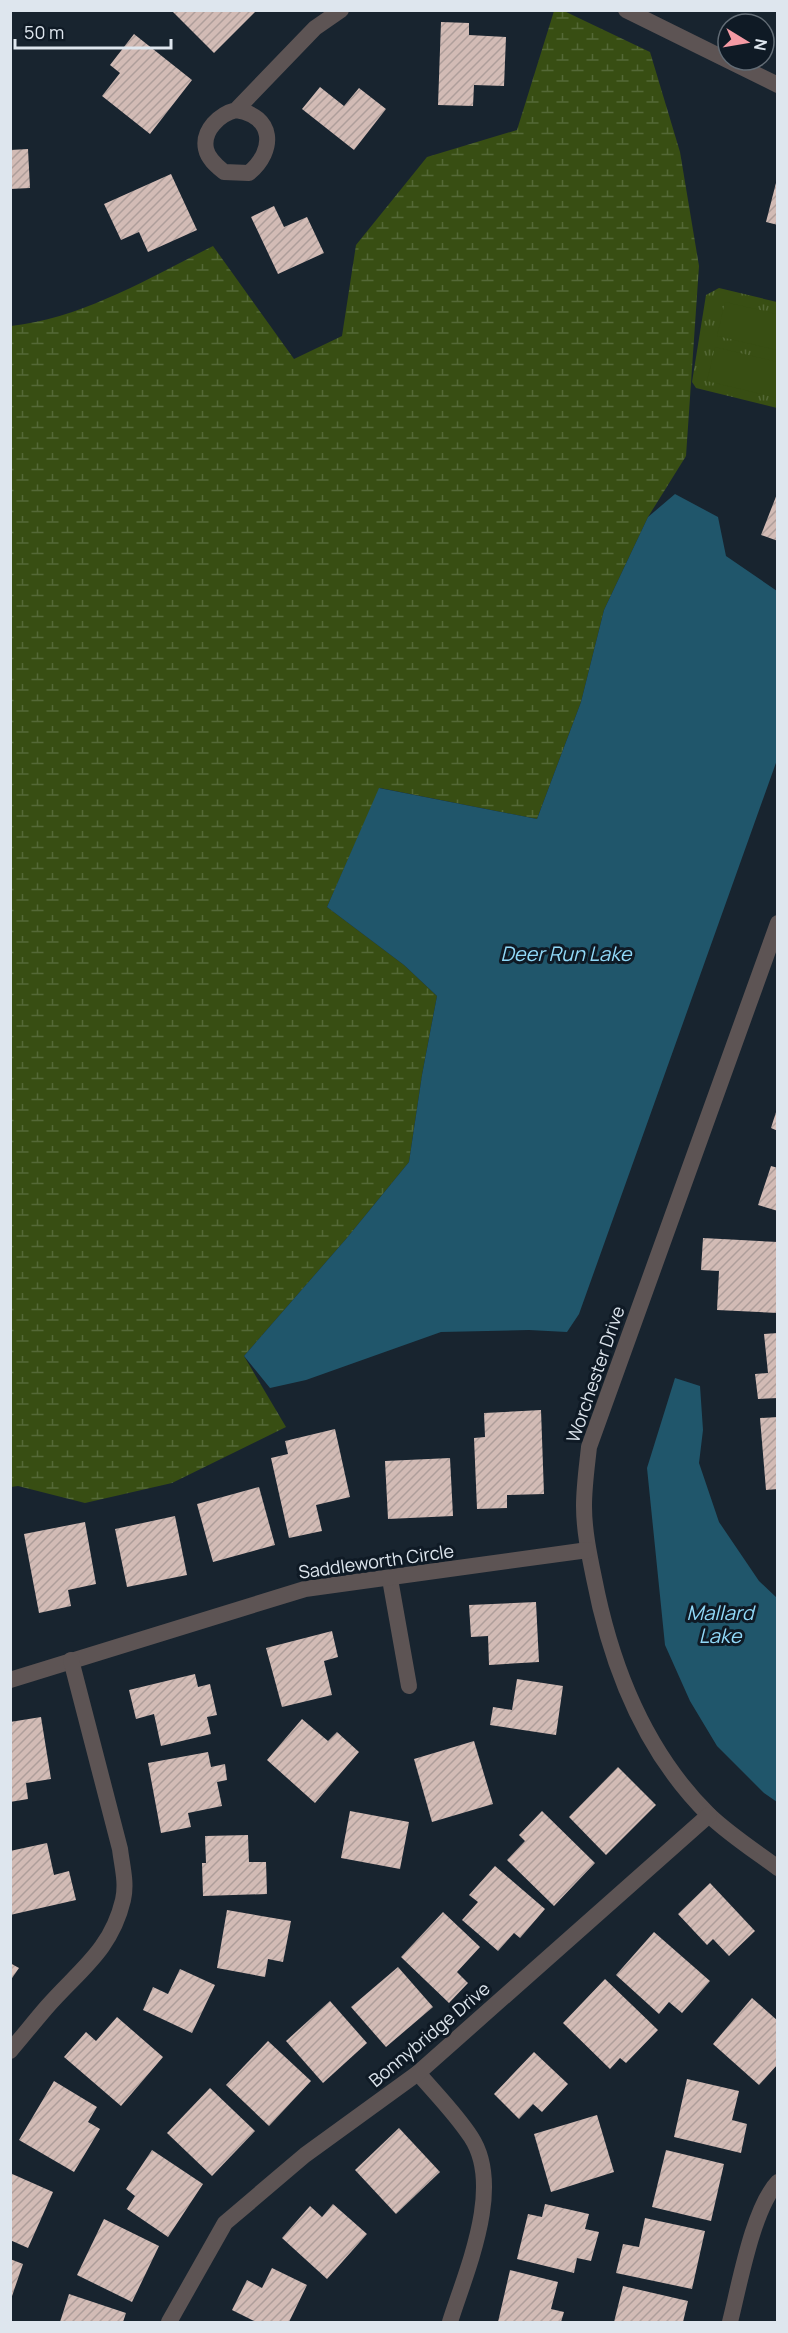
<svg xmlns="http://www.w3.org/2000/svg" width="788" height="2333" viewBox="0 0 788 2333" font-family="Manrope,sans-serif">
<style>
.grass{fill:url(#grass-tufts)}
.wetland{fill:url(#wetland-marsh)}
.garden{fill:#384e13}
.water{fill:#20566b}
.building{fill:url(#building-hatch)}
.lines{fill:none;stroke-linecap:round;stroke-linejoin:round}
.street{stroke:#5d5454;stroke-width:16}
.labels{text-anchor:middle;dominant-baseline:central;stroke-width:6;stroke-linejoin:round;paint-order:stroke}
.street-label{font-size:18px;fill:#dee6ee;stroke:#0f1a25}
.water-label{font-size:20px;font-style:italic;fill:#91d9f8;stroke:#0f1a25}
</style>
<defs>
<pattern id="grass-tufts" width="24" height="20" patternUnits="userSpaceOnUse" patternTransform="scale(1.5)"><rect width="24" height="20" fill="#384e13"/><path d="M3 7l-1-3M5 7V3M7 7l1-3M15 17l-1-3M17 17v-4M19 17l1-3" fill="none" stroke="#546836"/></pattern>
<pattern id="wetland-marsh" width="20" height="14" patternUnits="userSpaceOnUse" patternTransform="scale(1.5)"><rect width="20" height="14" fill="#384e13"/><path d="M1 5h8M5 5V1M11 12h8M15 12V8" fill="none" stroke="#546836"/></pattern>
<pattern id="building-hatch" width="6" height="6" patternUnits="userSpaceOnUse" patternTransform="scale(1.5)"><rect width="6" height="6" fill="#d2bbb5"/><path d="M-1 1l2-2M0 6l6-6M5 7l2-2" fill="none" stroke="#ae9e9a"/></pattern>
</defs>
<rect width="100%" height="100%" fill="#18242f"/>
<path class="grass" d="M719,288L777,302V408L696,388L692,382L706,295Z"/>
<path class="wetland" d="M554,11H564L650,52L680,152L699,266L686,456L648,517L604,610L581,702L537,819L380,788L327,907L404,965L437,996L422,1075L409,1162L346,1239L244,1356L286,1427L172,1483L85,1503L18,1486L11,1487V326C83,318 149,278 213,246L294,359L342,336L356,245L427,157L517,130Z"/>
<g class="garden">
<path d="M725,302L777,314V350L717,336Z"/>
<path d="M715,347L777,362V398L707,381Z"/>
</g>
<g class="water">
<path d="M675,494L718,517L726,556L777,591V760L579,1314L567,1332L529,1330L441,1332L306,1380L270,1388L244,1356L346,1239L409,1162L422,1075L437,996L404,965L327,907L379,788L537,819L581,702L604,610L648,517Z"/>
<path d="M675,1378L700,1386L703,1430L699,1463L719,1522L759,1581L777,1598V1802L764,1793L717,1746L690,1701L665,1645L647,1468Z"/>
</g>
<g class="building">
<path d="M171,10H257L214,53Z"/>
<path d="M441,22L469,23V35L506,37L504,86L474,85L473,106L438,105Z"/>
<path d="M134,34L192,80L150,134L102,96L120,73L110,65Z"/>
<path d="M320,87L344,106L359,88L386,109L354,150L302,109Z"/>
<path d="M28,149L30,188L10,189V150Z"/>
<path d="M171,174L197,230L148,252L139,232L121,240L104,204Z"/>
<path d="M777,179L778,180V225L766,222Z"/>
<path d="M274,206L284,227L307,217L324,253L278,274L251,217Z"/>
<path d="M777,494H778V541L761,535Z"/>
<path d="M777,1109H778V1131L771,1128Z"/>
<path d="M771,1166L778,1168V1211L758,1205Z"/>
<path d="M703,1238L778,1242V1313L717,1310L719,1271L701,1270Z"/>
<path d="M778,1333V1398L758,1399L755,1374L768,1373L764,1334Z"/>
<path d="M541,1410L544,1494L507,1495V1508L477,1509L474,1438L485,1437L484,1413Z"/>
<path d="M778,1417V1489L766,1490L760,1418Z"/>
<path d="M335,1429L350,1497L316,1505L322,1531L289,1538L271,1458L288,1454L285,1441Z"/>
<path d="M450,1458L453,1516L388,1519L385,1461Z"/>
<path d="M259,1487L275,1545L213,1562L197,1504Z"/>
<path d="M175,1516L187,1575L127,1587L115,1529Z"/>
<path d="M85,1522L96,1584L68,1590L71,1606L39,1613L24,1534Z"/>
<path d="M536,1602L539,1662L489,1665L488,1636L471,1637L469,1605Z"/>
<path d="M332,1631L338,1657L324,1661L332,1695L282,1707L266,1648Z"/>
<path d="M195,1674L198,1687L210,1684L217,1715L207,1717L211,1734L161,1746L154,1714L136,1719L129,1690Z"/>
<path d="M517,1679L563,1686L556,1735L490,1725L493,1707L512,1710Z"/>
<path d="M41,1717L51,1779L26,1783L28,1799L10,1802V1722Z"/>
<path d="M302,1719L328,1741L337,1732L359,1752L315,1803L267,1760Z"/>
<path d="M474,1741L493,1804L432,1822L414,1759Z"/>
<path d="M208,1752L211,1767L225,1764L227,1780L217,1782L222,1806L188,1813L191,1827L161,1833L148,1763Z"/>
<path d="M618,1767L656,1805L606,1855L569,1817Z"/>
<path d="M350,1811L409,1822L400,1869L341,1858Z"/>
<path d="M542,1811L595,1863L554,1906L507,1860L525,1841L519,1835Z"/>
<path d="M248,1835L249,1862H266L267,1894L203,1896L202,1863H206L205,1836Z"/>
<path d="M47,1843L54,1875L69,1871L76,1900L10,1915V1851Z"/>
<path d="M495,1866L545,1909L520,1938L514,1933L498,1951L462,1920L478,1902L469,1895Z"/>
<path d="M710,1883L755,1931L729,1956L713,1939L707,1945L678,1914Z"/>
<path d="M227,1910L291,1921L283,1962L268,1959L265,1977L217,1968Z"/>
<path d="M443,1912L480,1947L457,1972L468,1983L449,2003L401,1957Z"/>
<path d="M654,1932L710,1981L682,2013L669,2002L659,2014L616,1975Z"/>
<path d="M10,1963L19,1968L10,1981Z"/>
<path d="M398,1967L433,2007L386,2047L351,2007Z"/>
<path d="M180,1969L215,1985L192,2033L143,2010L153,1987L168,1994Z"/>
<path d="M605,1979L658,2030L626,2063L620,2058L610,2069L563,2023Z"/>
<path d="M752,1998L778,2021V2064L759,2085L713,2044Z"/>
<path d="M330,2001L367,2043L323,2083L286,2041Z"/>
<path d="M117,2017L163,2057L121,2106L64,2057L86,2032L96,2041Z"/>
<path d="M268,2041L311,2081L269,2126L226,2085Z"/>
<path d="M534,2052L568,2084L542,2112L533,2104L519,2119L494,2094Z"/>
<path d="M687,2079L739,2091L732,2120L747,2124L741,2153L674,2137Z"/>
<path d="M54,2081L97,2107L88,2122L100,2129L74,2172L19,2140Z"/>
<path d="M210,2088L255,2131L212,2176L167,2133Z"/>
<path d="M597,2115L614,2172L551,2192L534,2134Z"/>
<path d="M399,2128L440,2172L396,2214L355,2170Z"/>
<path d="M152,2150L203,2184L168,2237L127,2209L135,2196L126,2189Z"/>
<path d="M666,2150L724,2164L711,2221L652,2207Z"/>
<path d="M10,2173L53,2192L28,2248L10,2240Z"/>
<path d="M333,2204L367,2234L327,2279L282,2238L310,2206L322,2217Z"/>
<path d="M545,2204L589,2214L585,2229L599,2232L591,2261L577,2258L574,2273L517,2259L528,2214L542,2217Z"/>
<path d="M645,2218L705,2231L692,2289L616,2273L623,2244L639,2247Z"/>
<path d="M104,2219L159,2246L132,2302L77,2275Z"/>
<path d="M10,2259L23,2264L11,2299H10Z"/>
<path d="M272,2268L307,2285L289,2322H256L232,2310L247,2280L262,2288Z"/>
<path d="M510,2270L558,2282L551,2309L564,2312L561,2322H498Z"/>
<path d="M623,2286L688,2301L683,2322H614Z"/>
<path d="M69,2294L126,2313L123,2322H60Z"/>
</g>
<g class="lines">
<g class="street">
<path d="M626,10L778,85"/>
<path d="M236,110C274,116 276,150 249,173L224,172C217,166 208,159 206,149C202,130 220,114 236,110L315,28L341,10"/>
<path d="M778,923L589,1447C587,1466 584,1486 584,1506C584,1530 589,1554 594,1578C611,1666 644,1751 709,1815C730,1835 755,1851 778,1868"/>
<path d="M390,1579L409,1686"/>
<path d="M10,1680L305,1589L588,1550"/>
<path d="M10,2051C22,2037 34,2022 46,2008C78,1971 111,1951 123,1900C127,1883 122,1866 120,1849L71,1660"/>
<path d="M418,2073C436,2094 456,2114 471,2137C504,2187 466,2271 450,2322"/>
<path d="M169,2322L225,2223L305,2155L418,2073L709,1815"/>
<path d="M730,2322C739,2287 753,2207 778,2182"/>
</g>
</g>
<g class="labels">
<g class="street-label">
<text transform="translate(595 1374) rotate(-71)">Worchester Drive</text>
<text transform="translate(376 1561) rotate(-8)">Saddleworth Circle</text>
<text transform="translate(429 2034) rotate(-40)">Bonnybridge Drive</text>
</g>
<g class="water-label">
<text x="566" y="953">Deer Run Lake</text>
<text x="720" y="1612">Mallard<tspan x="720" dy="23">Lake</tspan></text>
</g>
</g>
<rect width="788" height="2333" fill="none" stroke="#dee6ee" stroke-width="24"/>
<g transform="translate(746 42) rotate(101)"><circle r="28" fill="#0f1a25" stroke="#626c75" stroke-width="1.5"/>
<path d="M0-4.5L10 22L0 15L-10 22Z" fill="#f49aa4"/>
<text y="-9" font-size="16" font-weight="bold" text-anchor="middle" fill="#dee6ee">N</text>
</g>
<path d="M15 39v9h156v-9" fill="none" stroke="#dee6ee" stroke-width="3"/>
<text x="24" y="39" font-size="18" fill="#dee6ee" stroke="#0f1a25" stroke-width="4.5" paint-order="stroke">50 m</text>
</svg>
